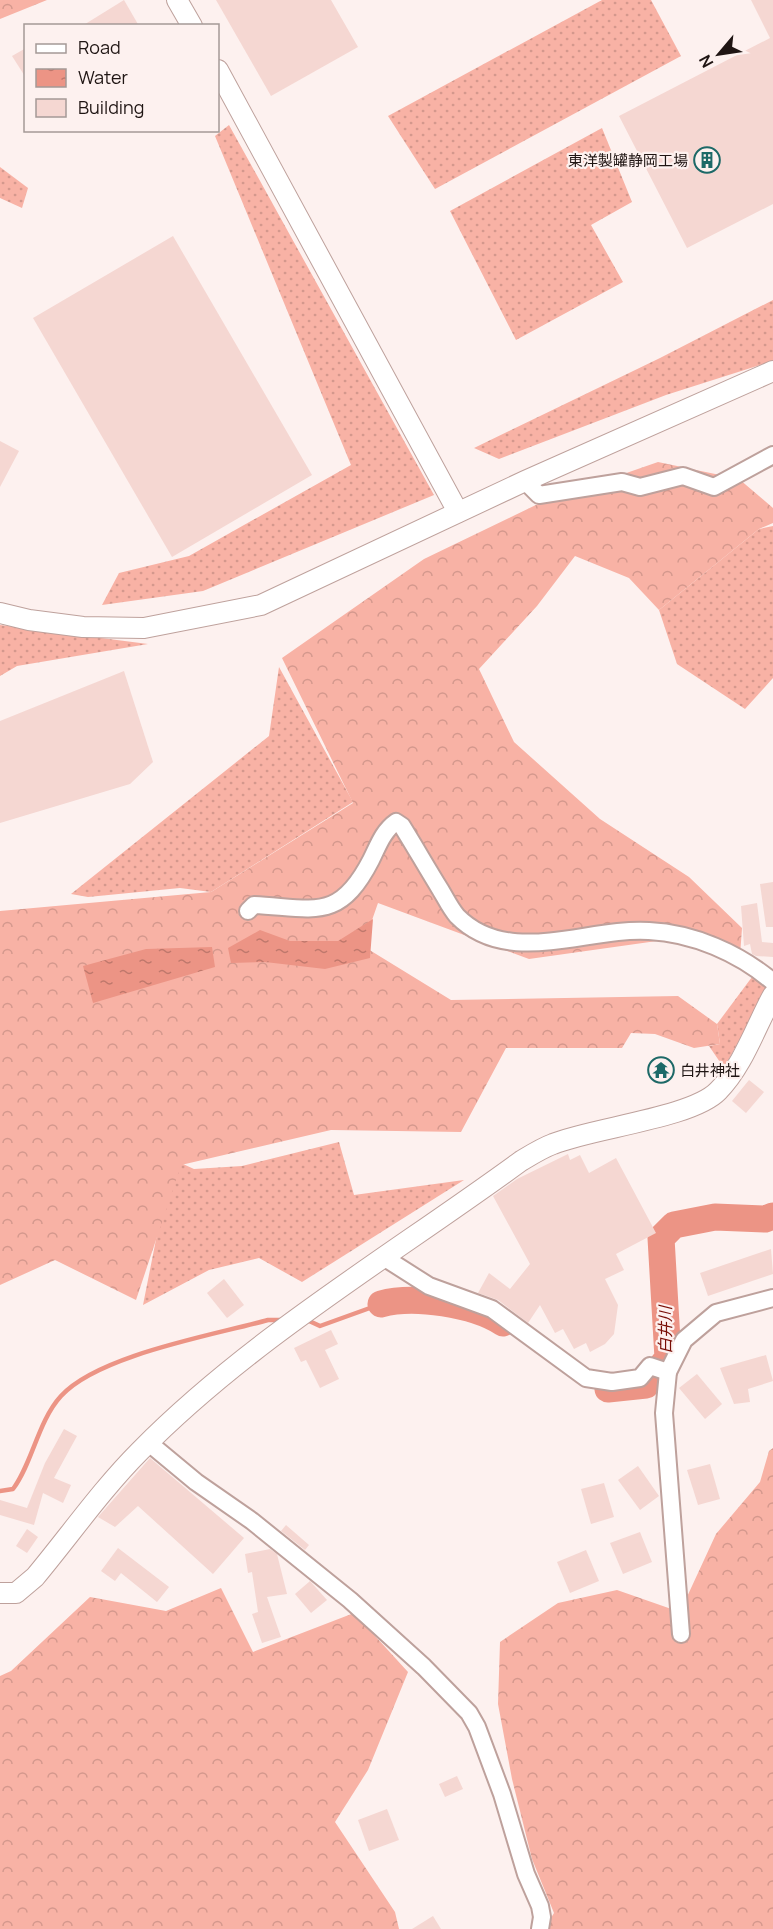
<svg xmlns="http://www.w3.org/2000/svg" width="773" height="1929" viewBox="0 0 773 1929" font-family="Manrope,'Noto Sans JP',sans-serif">
<style>
.grass{fill:url(#grass-dots)}
.forest{fill:url(#forest-crowns)}
.water{fill:url(#water-ripples)}
.lines{fill:none;stroke-linecap:round;stroke-linejoin:round}
.stream{stroke:#ec9485;stroke-width:4.5}
.river{stroke:#ec9485;stroke-width:27}
.building{fill:#f5d7d2}
.minor-casing{stroke:#bea19c;stroke-width:20}
.tertiary-casing{stroke:#bea19c;stroke-width:22}
.minor{stroke:#fff;stroke-width:16}
.tertiary{stroke:#fff;stroke-width:20}
.labels{text-anchor:middle;dominant-baseline:central;stroke-width:4.5;stroke-linejoin:round;paint-order:stroke}
.poi-label{font-size:15px;fill:#1f1513;stroke:#fdf1ef;text-anchor:end}
.water-label{font-size:16px;font-style:italic;fill:#780d05;stroke:#fdf1ef}
</style>
<defs>
<pattern id="grass-dots" width="8" height="8" patternUnits="userSpaceOnUse" patternTransform="scale(1.5)"><rect width="8" height="8" fill="#f8b2a5"/><path d="M2 2h.1M6 6h.1" fill="none" stroke="#d4988d" stroke-width="1.8" stroke-linecap="round"/></pattern>
<pattern id="forest-crowns" width="20" height="18" patternUnits="userSpaceOnUse" patternTransform="scale(1.5)"><rect width="20" height="18" fill="#f8b2a5"/><path d="M2 6a3 3 0 1 1 6 0M12 15a3 3 0 1 1 6 0" fill="none" stroke="#d4988d"/></pattern>
<pattern id="water-ripples" width="26" height="14" patternUnits="userSpaceOnUse" patternTransform="scale(1.5)"><rect width="26" height="14" fill="#ec9485"/><path d="M2 4q2-2 4 0t4 0M15 11q2-2 4 0t4 0" fill="none" stroke="#bf786c"/></pattern>
</defs>
<rect width="100%" height="100%" fill="#fdf1ef"/>
<g class="grass">
<path d="M602,0H651L681,56L435,189L388,116Z"/>
<path d="M229,125L434,495L203,591L102,605L119,573L189,556L351,465L215,136Z"/>
<path d="M602,128L632,202L591,225L623,282L516,340L450,211Z"/>
<path d="M0,167L28,188L22,208L0,198Z"/>
<path d="M773,300V361L666,395L499,459L474,448L660,358Z"/>
<path d="M773,526V678L745,709L677,664L659,610L759,529Z"/>
<path d="M0,625L148,644L17,666L0,676Z"/>
<path d="M279,667L353,802L211,892L180,888L88,897L71,894L269,736Z"/>
<path d="M752,977L770,984L724,1068L709,1046L720,1044L717,1024Z"/>
<path d="M339,1142L354,1195L464,1180L302,1282L259,1258L209,1270L143,1305L172,1159L194,1169L242,1166Z"/>
</g>
<g class="forest">
<path d="M0,0H47L0,19Z"/>
<path d="M658,462L739,479L773,508V523L759,529L659,610L629,578L575,556L537,606L479,669L514,742L600,819L689,877L742,928L740,956L664,940L529,959L378,903L363,946L451,1000L678,996L717,1024L720,1044L694,1048L655,1034L631,1033L622,1048H506L461,1132L331,1130L181,1165L136,1300L55,1260L0,1285V911L211,892L353,803L282,658L424,559L540,503Z"/>
<path d="M773,1448V1929H544L554,1913L532,1859L512,1779L498,1704L500,1642L558,1603L617,1590L680,1612L716,1534L760,1482L769,1451Z"/>
<path d="M221,1588L253,1652L354,1613L408,1672L368,1770L335,1822L395,1912L399,1929H0V1676L11,1671L90,1597L166,1611Z"/>
</g>
<g class="water">
<path d="M373,919L370,958L325,969L265,962L231,963L228,948L260,930L290,941H338Z"/>
<path d="M212,947L215,967L93,1003L83,966L146,949Z"/>
</g>
<g class="lines">
<g class="stream">
<path d="M307,1320L320,1326L381,1304"/>
<path d="M0,1491L13,1489C32,1464 38,1421 61,1396C98,1355 214,1335 268,1320H284"/>
</g>
<g class="river">
<path d="M381,1304C414,1295 474,1304 503,1323"/>
<path d="M608,1389L646,1385L668,1358L661,1238L674,1225L715,1217L765,1219L773,1216"/>
</g>
</g>
<g class="building">
<path d="M124,0L139,26H82Z"/>
<path d="M216,0H331L358,47L271,96Z"/>
<path d="M751,0H773V204L687,248L619,116L770,38Z"/>
<path d="M26,48V78L12,56Z"/>
<path d="M173,236L312,475L172,557L33,318Z"/>
<path d="M0,441L19,451L0,487Z"/>
<path d="M124,671L153,762L130,784L0,823V721Z"/>
<path d="M773,882V927H766L760,884Z"/>
<path d="M757,903L762,942L773,943V957L756,956L752,954L750,944L744,946L741,906Z"/>
<path d="M667,1058L669,1081L654,1083L652,1059Z"/>
<path d="M749,1080L764,1092L746,1113L732,1101Z"/>
<path d="M568,1154L570,1160L580,1155L589,1173L616,1158L656,1233L616,1254L624,1270L605,1279L618,1305L614,1334L605,1344L590,1352L586,1343L574,1349L563,1329L555,1333L540,1305L528,1323L498,1300L478,1293L489,1273L510,1289L530,1264L493,1196L517,1179Z"/>
<path d="M771,1249L773,1274L708,1296L700,1273Z"/>
<path d="M224,1279L244,1305L227,1318L207,1293Z"/>
<path d="M331,1330L338,1344L325,1350L339,1379L320,1388L306,1360L301,1362L294,1348Z"/>
<path d="M766,1355L773,1381L748,1389L750,1402L734,1404L720,1368Z"/>
<path d="M697,1374L722,1404L705,1419L679,1388Z"/>
<path d="M64,1429L77,1436L54,1478L71,1485L63,1503L43,1493L34,1525L0,1515V1500L27,1508L45,1463Z"/>
<path d="M150,1458L244,1538L213,1574L138,1506L115,1527L98,1517Z"/>
<path d="M710,1464L720,1499L698,1505L687,1470Z"/>
<path d="M638,1466L659,1496L640,1510L618,1480Z"/>
<path d="M604,1483L614,1517L591,1524L581,1489Z"/>
<path d="M286,1525L309,1545L305,1550L281,1531Z"/>
<path d="M27,1529L38,1537L27,1553L16,1546Z"/>
<path d="M640,1532L652,1562L623,1574L610,1543Z"/>
<path d="M118,1548L169,1587L157,1602L121,1573L115,1581L101,1571Z"/>
<path d="M270,1549L277,1554L287,1594L267,1597L281,1637L262,1643L252,1614L258,1612L252,1572L248,1573L245,1554Z"/>
<path d="M586,1550L599,1581L570,1593L557,1562Z"/>
<path d="M310,1581L327,1600L311,1613L295,1594Z"/>
<path d="M457,1776L463,1789L445,1797L439,1784Z"/>
<path d="M387,1809L399,1840L369,1851L358,1820Z"/>
<path d="M433,1916L441,1929H412Z"/>
</g>
<g class="lines">
<g class="minor-casing">
<g id="minor">
<path d="M525,481L539,495L622,482L640,487L683,476L714,487L773,455"/>
<path d="M248,911L254,905C315,908 339,922 371,860C378,846 383,831 396,822L402,826C415,847 427,868 440,889C445,897 450,908 457,916C508,968 587,927 649,931C693,933 739,953 773,982"/>
<path d="M385,1258L429,1286L492,1309L586,1378L612,1382L640,1378L650,1366L668,1372"/>
<path d="M149,1443L196,1482L252,1521L350,1600L424,1667L469,1713L477,1727L502,1794L526,1874L540,1906L542,1917L540,1929"/>
<path d="M681,1634L664,1413L668,1372L684,1340L716,1313L773,1298"/>
</g>
</g>
<g class="tertiary-casing">
<g id="tertiary">
<path d="M177,0L192,26"/>
<path d="M218,70L458,512"/>
<path d="M0,613L29,620L83,627L144,628L261,605L525,481L773,371"/>
<path d="M0,1593H16L35,1577C70,1535 102,1489 140,1451C250,1339 394,1254 521,1161C531,1155 542,1148 553,1144C591,1128 692,1118 718,1091C743,1066 756,1026 773,995"/>
</g>
</g>
<use href="#minor" class="minor"/>
<use href="#tertiary" class="tertiary"/>
</g>
<defs>
<g id="building-ring" transform="scale(1.35)"><circle r="9.5" fill="#fdf1ef" stroke="#1d6967" stroke-width="1.5"/><path d="M-4-6H4V6H1V3H-1V6H-4ZM-2.5-4.3h1.7v1.8h-1.7ZM.8-4.3h1.7v1.8H.8ZM-2.5-1h1.7V.8h-1.7ZM.8-1h1.7V.8H.8Z" fill="#1d6967"/></g>
<g id="temple-ring" transform="scale(1.35)"><circle r="9.5" fill="#fdf1ef" stroke="#1d6967" stroke-width="1.5"/><path d="M0-6L5-2H3V0L6.5 2.5H4V6H1.5V3h-3V6H-4V2.5H-6.5L-3 0V-2H-5Z" fill="#1d6967"/></g>
</defs>
<g fill-rule="evenodd">
<use href="#building-ring" x="707" y="160"/>
<use href="#temple-ring" x="661" y="1070"/>
</g>
<g class="labels">
<g class="poi-label">
<text x="688" y="160">東洋製罐静岡工場</text>
<text x="680" y="1070" text-anchor="start">白井神社</text>
</g>
<g class="water-label">
<text transform="translate(665 1330) rotate(-90)">白井川</text>
</g>
</g>
<rect x="24" y="24" width="195" height="108" fill="#fdf1ef" stroke="#a49997" stroke-width="1.5"/>
<rect x="36" y="44" width="30" height="9" fill="#ffffff" stroke="#a49997" stroke-width="1.5"/>
<text x="78" y="54" font-size="18" fill="#1f1513">Road</text>
<rect x="36" y="69" width="30" height="18" fill="url(#water-ripples)" stroke="#a49997" stroke-width="1.5"/>
<text x="78" y="84" font-size="18" fill="#1f1513">Water</text>
<rect x="36" y="99" width="30" height="18" fill="#f5d7d2" stroke="#a49997" stroke-width="1.5"/>
<text x="78" y="114" font-size="18" fill="#1f1513">Building</text>
<g transform="translate(719 54) rotate(241)" stroke="#fdf1ef" stroke-width="4.5" paint-order="stroke">
<path d="M0-4.5L10 22L0 15L-10 22Z" fill="#1f1513"/>
<text y="-9" font-size="16" font-weight="bold" text-anchor="middle" fill="#1f1513">N</text>
</g>
</svg>
